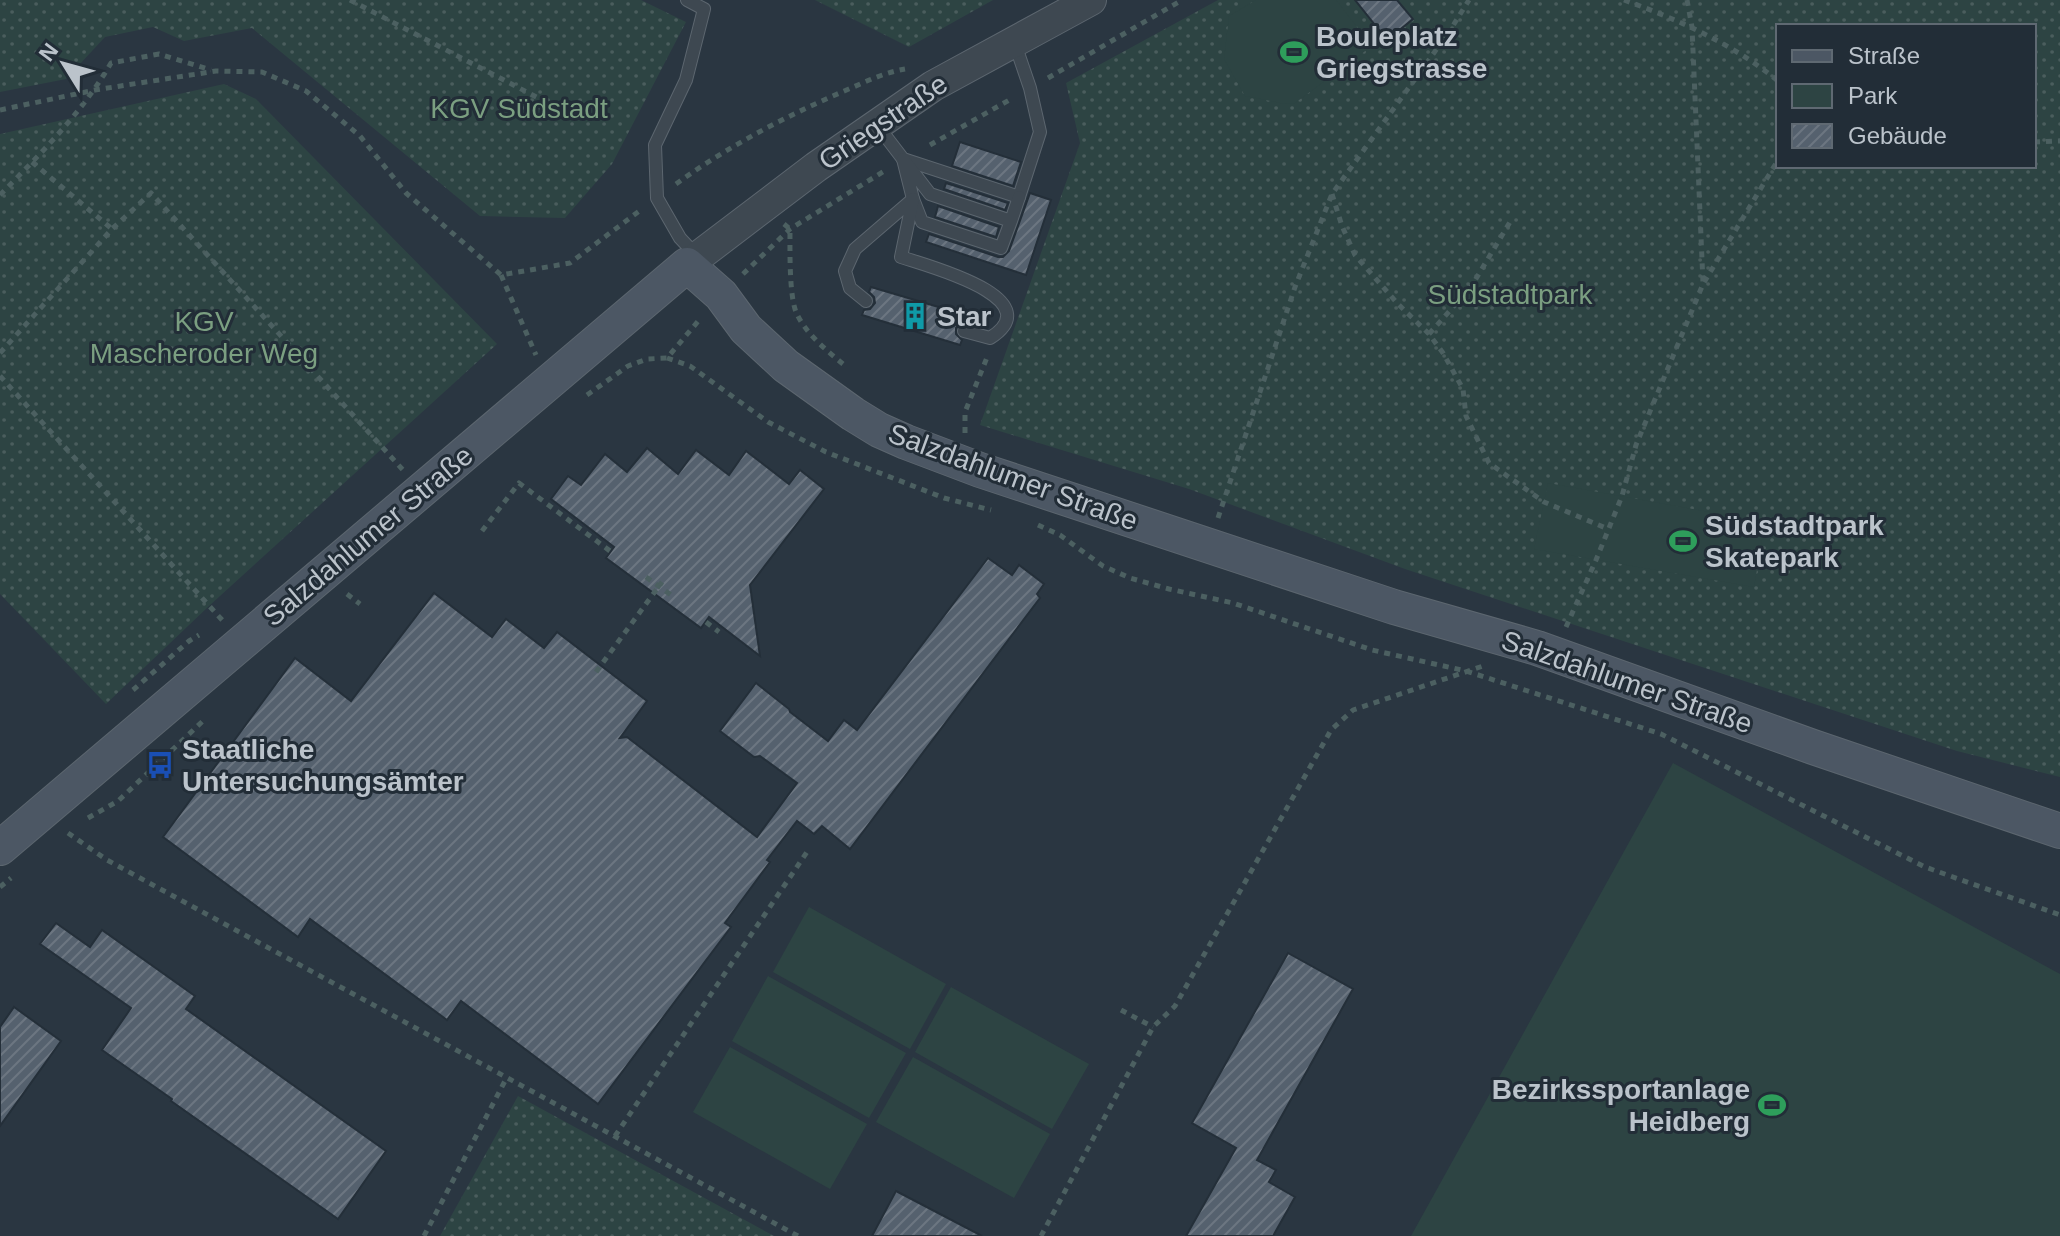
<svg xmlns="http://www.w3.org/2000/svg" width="2060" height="1236" viewBox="0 0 2060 1236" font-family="Arial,sans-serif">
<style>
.green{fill:url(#green-dots);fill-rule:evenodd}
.pitch{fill:#2d4443}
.building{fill:url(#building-hatch);stroke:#242f39;stroke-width:2}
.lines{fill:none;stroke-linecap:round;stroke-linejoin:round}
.service-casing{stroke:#5c666f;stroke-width:14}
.tertiary-casing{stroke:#5c666f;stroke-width:32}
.secondary-casing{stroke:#5c666f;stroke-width:36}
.path{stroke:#4c6061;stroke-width:5;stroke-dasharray:6 6;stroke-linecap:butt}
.service{stroke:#3e4851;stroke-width:12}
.tertiary{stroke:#3e4851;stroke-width:30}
.secondary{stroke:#4c5764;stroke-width:34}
.labels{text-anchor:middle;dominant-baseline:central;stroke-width:6;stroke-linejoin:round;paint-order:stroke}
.poi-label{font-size:28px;font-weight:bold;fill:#bbc3cb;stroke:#222d37;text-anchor:start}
.park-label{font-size:28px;fill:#7b9f81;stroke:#222d37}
.street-label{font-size:28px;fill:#bbc3cb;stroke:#222d37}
</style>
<defs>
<pattern id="green-dots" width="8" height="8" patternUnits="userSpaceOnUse" patternTransform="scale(2)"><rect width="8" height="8" fill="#2d4443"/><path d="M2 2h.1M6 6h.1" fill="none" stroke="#4a5d5d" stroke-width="1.8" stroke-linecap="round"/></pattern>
<pattern id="building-hatch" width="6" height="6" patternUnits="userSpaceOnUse" patternTransform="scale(2)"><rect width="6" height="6" fill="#55616e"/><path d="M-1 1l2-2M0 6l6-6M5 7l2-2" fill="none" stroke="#6c7681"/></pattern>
</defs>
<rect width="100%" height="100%" fill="#2a3641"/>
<g class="green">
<path d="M0,0H641L686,22L612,164L565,218L480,216L252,28L184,41L153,27L105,37L66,79L0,92Z"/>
<path d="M815,0H993L909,47Z"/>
<path d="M1218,0H2060V777L1957,751L1405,569L1189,489L980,425L1080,143L1066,83ZM1778,26H2034V166H1778Z"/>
<path d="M224,84L256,99L497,344L209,606L106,704L0,594V134Z"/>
<path d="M518,1096L774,1236H440Z"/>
</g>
<g class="pitch">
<path d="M1256,0H1336L1372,46L1295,103L1286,104L1245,96L1224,59L1229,16Z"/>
<path d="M1548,483L1765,522L1754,587L1534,549Z"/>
<path d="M1673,763L2060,974V1236H1411Z"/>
<path d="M809,907L946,984L910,1049L773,972Z"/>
<path d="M768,976L906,1053L869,1118L732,1041Z"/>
<path d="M951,987L1089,1064L1052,1129L915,1052Z"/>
<path d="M730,1047L867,1124L830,1189L693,1112Z"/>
<path d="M913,1057L1050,1134L1014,1198L876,1122Z"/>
</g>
<g class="building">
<path d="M1355,0H1397L1413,19L1387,40Z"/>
<path d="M960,142L1021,162L1013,186L952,166Z"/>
<path d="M946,183L1008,203L1005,210L944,189Z"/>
<path d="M1030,193L1051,200L1026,275L926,242L929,234L998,257H1003L1009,251Z"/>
<path d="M938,206L999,227L996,237L935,217Z"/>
<path d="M871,287L969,316L967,322L961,323L956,328V334L962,340L960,345L862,315L864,310L870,309L875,303L874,297L869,292Z"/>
<path d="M647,448L678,474L696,450L729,475L746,451L789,484L800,470L824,489L750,585L760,656L709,617L701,628L606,558L614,547L551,499L568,476L581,485L605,454L627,472Z"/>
<path d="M988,558L1012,575L1019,565L1044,584L1037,594L1040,598L850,849L822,826L814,834L797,821L767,860L770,862L725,923L731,927L598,1104L461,1001L447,1020L310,919L298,937L163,837L295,658L351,701L434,593L492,637L506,619L544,648L557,632L647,701L620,738L627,737L757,837L797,783L760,756L754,757L720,731L756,683L789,709L790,712L828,741L844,720L857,730Z"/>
<path d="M56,923L90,947L102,930L195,996L186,1009L386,1151L338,1219L171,1101L172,1099L102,1050L131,1008L40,944Z"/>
<path d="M1288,953L1353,989L1257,1160L1276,1170L1269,1182L1295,1197L1273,1236H1186L1236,1148L1192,1123Z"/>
<path d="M14,1007L61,1041L0,1126V1027Z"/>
<path d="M896,1191L982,1236H872Z"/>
</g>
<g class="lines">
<g class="service-casing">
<g id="service">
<path d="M687,0L704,9L686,80L655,145L657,198L680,238L697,256"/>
<path d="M877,125L903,159L1019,197L1040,132L1030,88L1015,44"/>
<path d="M1011,221L1001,248L922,222L913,199L903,159L930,194L1011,221L1019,197"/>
<path d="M866,301L850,288L845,271L855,249L913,199L901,257C924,265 1053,298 990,338L964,331"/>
</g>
</g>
<g class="tertiary-casing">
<path id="tertiary" d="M687,265L816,167L933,86L1091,0"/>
</g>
<g class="secondary-casing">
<path id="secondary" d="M0,848L687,265L721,295L746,329L786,366L853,414L879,430L906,442L980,470L1394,607L1537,648L1813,747L2060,831"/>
</g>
<g class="path">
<path d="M350,0L571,115"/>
<path d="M1624,0C1679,20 1733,44 1778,81"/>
<path d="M1687,0L1692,27L1703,283"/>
<path d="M1048,78L1182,0"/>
<path d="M0,110L95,90L216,71L262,72L306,91L360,136L406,193L501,275L570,263L642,209"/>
<path d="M2034,142L2060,141"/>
<path d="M930,145L1011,99"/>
<path d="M32,162L112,229"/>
<path d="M676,184C727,147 784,117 842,92C863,83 882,73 905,69"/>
<path d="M1332,194L1342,226L1355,255L1397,303L1429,334L1443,353L1463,389L1466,416L1489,463L1544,502L1608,529"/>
<path d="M0,195C40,154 82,113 111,63L159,54L211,70"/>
<path d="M784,224L790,229C790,249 789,294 796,312C805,333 826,350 843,364"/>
<path d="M743,274L790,229L886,170"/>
<path d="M501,275L536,355"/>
<path d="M1429,334L1471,287L1510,222"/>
<path d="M0,353L112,229L151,193L403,470"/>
<path d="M667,358L690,366L768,422L826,452L944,498L991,510"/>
<path d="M0,376L223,621"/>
<path d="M587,395L628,366L647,359L667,358L700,319"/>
<path d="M965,433V412L988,355"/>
<path d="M1218,518L1295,287L1332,194L1449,32L1469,0"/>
<path d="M1038,525L1060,535L1103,566L1130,578L1169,589L1233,603L1372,650L1466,671L1661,734L1925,867L2060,915"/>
<path d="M482,531L519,483L610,551"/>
<path d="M646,577L671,595"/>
<path d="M347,594L360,604"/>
<path d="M706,622L719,632"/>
<path d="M1566,627L1596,560L1622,496L1636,445L1703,284L1778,160"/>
<path d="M596,672L662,582"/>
<path d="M133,690L189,641L199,635"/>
<path d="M88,818L118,801L205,719"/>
<path d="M68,833L107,860L798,1236"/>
<path d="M0,887L11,878"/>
<path d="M1121,1010L1153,1027"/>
<path d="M615,1136L809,849"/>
<path d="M424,1236L507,1077"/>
<path d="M1041,1236L1153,1027L1175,1006L1331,730L1353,710L1483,666"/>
</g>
<use href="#service" class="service"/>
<use href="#tertiary" class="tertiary"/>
<use href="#secondary" class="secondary"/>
</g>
<defs>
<g id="stadium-bare" transform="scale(2.16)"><path d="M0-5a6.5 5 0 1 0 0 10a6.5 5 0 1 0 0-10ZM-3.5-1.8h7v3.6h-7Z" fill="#2e9e5b" stroke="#222d37" stroke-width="2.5" paint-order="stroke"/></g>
<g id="building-bare" transform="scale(2.16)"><path d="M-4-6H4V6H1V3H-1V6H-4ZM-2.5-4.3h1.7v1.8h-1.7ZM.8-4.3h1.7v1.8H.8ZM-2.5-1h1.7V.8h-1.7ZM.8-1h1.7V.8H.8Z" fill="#0f9aa8" stroke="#222d37" stroke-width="2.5" paint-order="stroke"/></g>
<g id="bus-bare" transform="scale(2.16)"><path d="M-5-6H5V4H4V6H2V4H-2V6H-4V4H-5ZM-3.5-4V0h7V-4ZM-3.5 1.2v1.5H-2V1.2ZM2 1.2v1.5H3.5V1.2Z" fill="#1a4fb4" stroke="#222d37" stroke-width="2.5" paint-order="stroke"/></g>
</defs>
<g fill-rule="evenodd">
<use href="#stadium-bare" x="1294" y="52"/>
<use href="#building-bare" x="915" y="316"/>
<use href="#stadium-bare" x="1683" y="541"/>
<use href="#bus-bare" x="160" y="765"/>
<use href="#stadium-bare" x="1772" y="1105"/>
</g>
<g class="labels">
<g class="poi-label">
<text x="1316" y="36">Bouleplatz<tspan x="1316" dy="32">Griegstrasse</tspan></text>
<text x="937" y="316">Star</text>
<text x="1705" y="525">Südstadtpark<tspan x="1705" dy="32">Skatepark</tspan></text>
<text x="182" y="749">Staatliche<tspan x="182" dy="32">Untersuchungsämter</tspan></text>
<text x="1750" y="1089" text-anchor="end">Bezirkssportanlage<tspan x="1750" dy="32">Heidberg</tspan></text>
</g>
<g class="park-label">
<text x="519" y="108">KGV Südstadt</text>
<text x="1510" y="294">Südstadtpark</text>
<text x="204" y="321">KGV<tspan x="204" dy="32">Mascheroder Weg</tspan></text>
</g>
<g class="street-label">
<text transform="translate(883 122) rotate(-34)">Griegstraße</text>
<text transform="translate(1013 477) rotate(20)">Salzdahlumer Straße</text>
<text transform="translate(368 536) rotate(-40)">Salzdahlumer Straße</text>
<text transform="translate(1627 682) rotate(19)">Salzdahlumer Straße</text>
</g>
</g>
<rect x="1776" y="24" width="260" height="144" fill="#222d37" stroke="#5f6972" stroke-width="2"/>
<rect x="1792" y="50" width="40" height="12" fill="#4c5764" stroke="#5f6972" stroke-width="2"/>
<text x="1848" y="64" font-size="24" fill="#bbc3cb">Straße</text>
<rect x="1792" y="84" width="40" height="24" fill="#2d4443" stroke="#5f6972" stroke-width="2"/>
<text x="1848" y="104" font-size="24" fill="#bbc3cb">Park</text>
<rect x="1792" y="124" width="40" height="24" fill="url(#building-hatch)" stroke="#5f6972" stroke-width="2"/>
<text x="1848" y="144" font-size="24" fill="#bbc3cb">Gebäude</text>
<g transform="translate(64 64) rotate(307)" stroke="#222d37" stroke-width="6" paint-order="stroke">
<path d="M0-6L14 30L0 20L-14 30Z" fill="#bbc3cb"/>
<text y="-12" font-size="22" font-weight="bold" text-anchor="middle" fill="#bbc3cb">N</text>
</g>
</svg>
